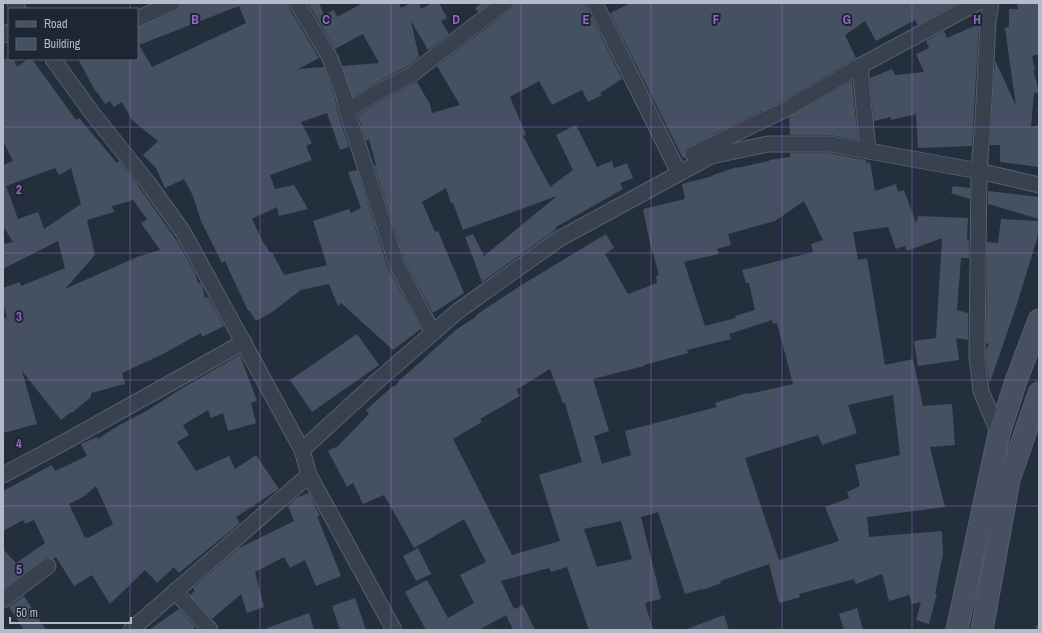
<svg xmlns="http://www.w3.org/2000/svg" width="1042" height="633" viewBox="0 0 1042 633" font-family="'Archivo Narrow',sans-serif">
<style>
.building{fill:#455162;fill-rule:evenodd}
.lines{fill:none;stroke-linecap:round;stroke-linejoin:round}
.street-casing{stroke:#565f6c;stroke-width:17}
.secondary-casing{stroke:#565f6c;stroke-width:23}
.street{stroke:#38414e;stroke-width:15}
.secondary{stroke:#465061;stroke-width:21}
.rail-casing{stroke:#5a6575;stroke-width:4.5}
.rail{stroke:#1d2633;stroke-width:3;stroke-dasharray:9;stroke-linecap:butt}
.grid{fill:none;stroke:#9266c3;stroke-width:1;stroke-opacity:0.55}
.grid-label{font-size:13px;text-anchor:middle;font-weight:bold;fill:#9266c3;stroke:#1d2633;stroke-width:4;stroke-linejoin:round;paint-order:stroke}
</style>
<rect width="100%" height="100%" fill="#242f3e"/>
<g class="building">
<path d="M182,3H288L289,8L319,58L298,69L324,67L335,98L338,114L349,147L340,150L327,113L301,122L312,143L306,146L312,160L270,175L275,189L294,185L308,209L279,216L277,207L252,219L264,244H265L270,253L272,252L284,275L327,265L313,221L349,209L351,213L361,208L348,172L357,170L388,268L421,329L393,350L341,303L338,306L329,284L301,290L272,312L256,321L249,310L248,311L225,261L222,263L201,221L193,196L184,179L165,188L156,168L143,155L158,141L132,120L122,102L114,107L110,101L105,104L97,92H96L78,59H137V28L177,11L180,8ZM239,6L246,23L152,67L139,45Z"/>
<path d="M308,3H319L324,15L334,10L337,17L363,3H399L401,8L411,3H419L421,9L432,3H439L447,18L441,21L449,34L428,50L411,21L419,57L406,67L374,84L353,97L342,66L379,63L363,34L335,49Z"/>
<path d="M482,3H490L478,12L475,8Z"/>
<path d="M514,3H585L622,79L600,93L602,95L588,102L582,90L552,105L539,81L510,97L526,135L523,136L550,187L573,170L556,135L576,125L597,167L612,161L614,168L627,163L633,178L620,183L623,189L556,227V229L550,234L482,282L465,237L473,234L484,256L557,196L463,230L453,203H451L446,188L422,202L435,232L438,231L464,293L433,313L405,261L374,165H376L369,139L366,141L358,115L382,100L417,82L428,101H429L432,113L460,105L437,66L510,10L513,7Z"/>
<path d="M631,3H958L918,25L915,20L876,41L865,21L845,35L856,58L786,99L689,146L685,149V157L683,158L610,13Z"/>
<path d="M1017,3H1039V54L1032,56L1035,70H1033L1039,92L1034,93L1031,127L1039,125V167L1000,162V145H990L995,60L1016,106L1005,28L1009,27V9H1018Z"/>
<path d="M979,24L972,146L918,148L916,114L891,120L890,117L874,121L870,78L892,69L895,75L924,72L916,54L929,48L926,41L944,31L947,38Z"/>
<path d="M3,59H14L17,67L28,59H32L76,120L79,118L117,163L119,161L137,184L177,241L195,273L198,283H200L202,285L205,298L208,297L224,326L202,337L201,333L163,354L122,373L125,384L91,393V397L72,413L71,412L61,420L22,371L37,424L3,433V318L7,317L9,325L3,303V288L20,282L21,286L65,268L58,241L3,269V244L13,242L3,226V165L13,161L3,141ZM55,168L59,175L71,168L81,204L44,229L38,212L18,219L6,186ZM133,200L147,219L141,223L160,250L137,257L65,289L95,255L87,220L114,212L112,206Z"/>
<path d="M852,81L858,140L830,135H790L789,117Z"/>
<path d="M790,153H829L866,160V163L870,162L875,191L896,184L898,192L904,190L916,223L918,216L968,218L967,240L969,241V258H961L957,310L968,313V340L956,338L959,360L918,366L914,341L936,338L942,238L907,251L905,246L896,249L888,227L853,232L858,260L867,258L885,365L913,359L923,406L952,404L955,445L930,447L945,507L867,517L869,537L942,531L943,554L935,594H937L929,624L916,620L921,602L912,604L909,595L889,601L882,574L856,584L854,579L799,594L800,597L779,603L769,564L720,581L721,583L702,590V589L685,594L658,512L641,517L661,599L645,603L653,630H589L567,567L551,572L549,568L501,581L514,609L523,605L535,630H513L506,615L479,630H426L405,592L427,580L448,618L474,603L460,575L486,562L464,519L414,548L384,495L363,504L353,483L347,487L328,451L338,446L369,414L366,410L393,386L394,387L400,380L457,329L477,316L476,315L520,286L606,234L614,248L605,254L628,294L657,283L656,276L659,275L653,253H652L643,209L685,199L682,184L713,176V175L737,167V168L769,161V160L790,157ZM804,201L823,240L811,244L813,252L742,270L746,283H749L755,310L735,316L736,318L705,326L684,262L719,254L717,249L731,245L728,234L775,221ZM772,320L773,324L777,323L793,384L748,394L747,393L715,403L717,407L625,431L631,455L602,464L594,436L609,431L593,379L644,366V365L688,353L687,350L731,339L729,334ZM550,369L563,403H565L582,462L539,475L560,541L512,555L453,439L482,422L480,419L520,396L516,390ZM893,395L900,455L855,465L860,486L847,492L849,498L825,507L839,541L779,560L745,458L818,435L822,445L857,433L848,405ZM621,521L632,559L597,567L584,529Z"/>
<path d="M953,186L970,188V199L951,193Z"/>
<path d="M988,191L1039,197V219L988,204Z"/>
<path d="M1001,219L1039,221V223L1037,239L1016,307L990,382L989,381L986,356V350L989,344L986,343L987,242L998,243Z"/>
<path d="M357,334L379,365L312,412L290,380Z"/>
<path d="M240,355L257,401L251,403L256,423L228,431L223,413L211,418L208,410L183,425L189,435L177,442L196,471L229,456L235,469L256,455L279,489L236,517L240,523L179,573L174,567L157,583L145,570L110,604L92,575L74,586L56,557L53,559L47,557L43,559L3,589V549L16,563L45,543L34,520L25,524L23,520L3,531V491L52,465L55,471L87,456L81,444L97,437L98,439L116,427L148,410L184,387ZM96,486L113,524L88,538L87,537L85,538L69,504L83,497Z"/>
<path d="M309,493L320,516H317L341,576L316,586L305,560L290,568L284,557L255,572L264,607L247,613L241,594L212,619L190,595L195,591L193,588L239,548L294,521L288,506L296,498Z"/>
<path d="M418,548L431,574L416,581L403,556Z"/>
<path d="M24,596L46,630H24L9,607Z"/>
<path d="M355,598L366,630H340L332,606Z"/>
<path d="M857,608L863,630H844L839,614Z"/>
<path d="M179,609L195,627L192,630H149Z"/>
<path d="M309,613L314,630H267V628Z"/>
<path d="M724,615L729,630H687V629Z"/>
</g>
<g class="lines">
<g class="street-casing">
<g id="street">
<path d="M15,3L18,9"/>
<path d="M297,3L330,58L344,96L347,111L397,265L433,333"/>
<path d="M595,3L679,173"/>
<path d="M991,3L988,22L983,120L979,171L977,356L981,391L999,434"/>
<path d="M137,19L173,3"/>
<path d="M3,35L9,32"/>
<path d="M53,59L92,113L148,183L183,232L302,450L309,475L394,630"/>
<path d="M860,66L868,151"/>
<path d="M347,111L378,92L411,75L479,22L505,3"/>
<path d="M693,154L790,107L860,66L977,3"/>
<path d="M302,450L375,383L458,311L559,239L711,156L768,144H830L979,171L1039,185"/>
<path d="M3,475L63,443L244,342"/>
<path d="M175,591L210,630"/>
<path d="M3,600L48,566"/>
<path d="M131,630L309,475"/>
</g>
</g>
<g class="secondary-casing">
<g id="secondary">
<path d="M957,630L999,434L1016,381L1039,320"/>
<path d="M982,630L1009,480L1039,393"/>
</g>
</g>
<use href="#street" class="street"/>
<use href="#secondary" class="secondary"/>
<g class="rail-casing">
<path id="rail" d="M1038,630L1039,627"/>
</g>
<use href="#rail" class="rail"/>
</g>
<path class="grid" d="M130,3V9M260,3V630M391,3V630M521,3V630M651,3V630M782,3V630M912,3V630M130,59V630M3,127H1039M3,253H1039M3,380H1039M3,506H1039"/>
<g class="grid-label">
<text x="195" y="24">B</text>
<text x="326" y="24">C</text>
<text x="456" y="24">D</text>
<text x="586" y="24">E</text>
<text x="716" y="24">F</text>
<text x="847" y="24">G</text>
<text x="977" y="24">H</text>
<text x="19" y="194">2</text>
<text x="19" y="321">3</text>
<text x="19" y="448">4</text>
<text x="19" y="574">5</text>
</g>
<rect width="1042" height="633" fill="none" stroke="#b4bcc9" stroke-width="8"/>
<rect x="8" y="8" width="130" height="52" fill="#1d2633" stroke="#59626f"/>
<rect x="16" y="21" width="20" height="6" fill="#465061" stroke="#59626f"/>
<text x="44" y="28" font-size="12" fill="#b4bcc9">Road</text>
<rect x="16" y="38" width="20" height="12" fill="#455162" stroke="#59626f"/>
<text x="44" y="48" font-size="12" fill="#b4bcc9">Building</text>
<path d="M10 617v6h121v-6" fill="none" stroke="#b4bcc9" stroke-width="2"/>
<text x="16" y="617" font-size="12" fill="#b4bcc9" stroke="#1d2633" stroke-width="3" paint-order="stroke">50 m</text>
</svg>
